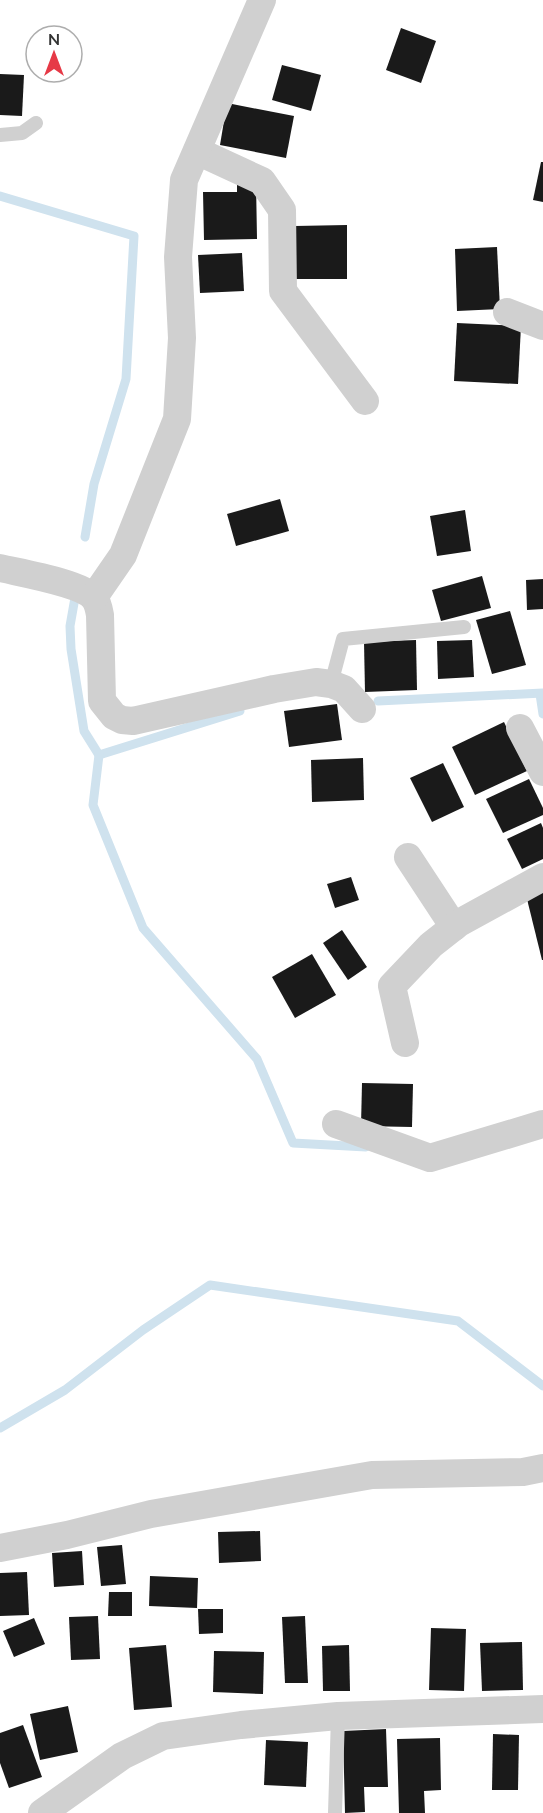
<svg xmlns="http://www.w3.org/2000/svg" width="543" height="1813" viewBox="0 0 543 1813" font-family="Mulish,sans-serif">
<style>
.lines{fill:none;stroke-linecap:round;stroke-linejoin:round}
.stream{stroke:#cfe2ee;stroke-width:9}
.building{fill:#1a1a1a}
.lane{stroke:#d0d0d0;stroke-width:14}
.street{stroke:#d0d0d0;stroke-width:28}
</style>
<rect width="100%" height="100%" fill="#fff"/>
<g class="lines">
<g class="stream">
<path d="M0,196L134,236L126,379L94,484L85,537"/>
<path d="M76,592L70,626L71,649L84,731L99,755L240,711"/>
<path d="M540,694L543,714"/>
<path d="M378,701L543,693"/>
<path d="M99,755L93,805L143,928L257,1059L293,1143L366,1147"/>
<path d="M0,1428L65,1390L143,1330L210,1285L458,1321L543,1386"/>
</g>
</g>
<g class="building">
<path d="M401,28L436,41L421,83L386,70Z"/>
<path d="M282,65L321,75L311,111L272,100Z"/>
<path d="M0,74L24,75L22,116L0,115Z"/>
<path d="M227,103L294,116L286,158L220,145Z"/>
<path d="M541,162H543V202L533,200Z"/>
<path d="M237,182H256L257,239L204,240L203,192H237Z"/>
<path d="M347,225V279H295V226Z"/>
<path d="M497,247L500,309L457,311L455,249Z"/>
<path d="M242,253L244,291L200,293L198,255Z"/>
<path d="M457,323L521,326L518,384L454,381Z"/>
<path d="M280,499L289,531L236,546L227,514Z"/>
<path d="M465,510L471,551L437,556L430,516Z"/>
<path d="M482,576L491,608L441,621L432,590Z"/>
<path d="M543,579V609L527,610L526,580Z"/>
<path d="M510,611L526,665L492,674L476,620Z"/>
<path d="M416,640L417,690L365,692L364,642Z"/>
<path d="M472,640L474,677L438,679L437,641Z"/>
<path d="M337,704L342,740L289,747L284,711Z"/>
<path d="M504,722L527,771L475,795L452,747Z"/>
<path d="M363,758L364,800L312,802L311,760Z"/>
<path d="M443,763L464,807L432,822L410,778Z"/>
<path d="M529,779L543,808V815L503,833L486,799Z"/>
<path d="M541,823L543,828V859L522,869L507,839Z"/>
<path d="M351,877L359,900L335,908L327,884Z"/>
<path d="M543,891V960H542L526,895Z"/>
<path d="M342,930L367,967L348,980L323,943Z"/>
<path d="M312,954L336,995L295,1018L272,977Z"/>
<path d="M362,1083L413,1084L412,1127L361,1126Z"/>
<path d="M260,1531L261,1561L219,1563L218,1532Z"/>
<path d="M122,1545L126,1584L101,1586L97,1547Z"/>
<path d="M82,1551L84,1585L54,1587L52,1553Z"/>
<path d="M27,1572L29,1615L0,1616V1573Z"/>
<path d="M150,1576L198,1578L197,1608L149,1606Z"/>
<path d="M109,1592H132V1616H108Z"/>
<path d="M198,1609H223V1633L199,1634Z"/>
<path d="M98,1616L100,1659L71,1660L69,1617Z"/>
<path d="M305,1616L308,1683H285L282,1617Z"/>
<path d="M34,1618L45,1644L14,1657L3,1631Z"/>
<path d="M431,1628L466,1629L464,1691L429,1690Z"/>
<path d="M522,1642L523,1690L482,1691L480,1643Z"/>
<path d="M166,1645L172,1707L134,1710L129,1648Z"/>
<path d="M349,1645L350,1691H323L322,1646Z"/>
<path d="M214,1651L264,1652L263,1694L213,1692Z"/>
<path d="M68,1706L78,1752L40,1760L30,1714Z"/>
<path d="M23,1725L42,1777L9,1788L0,1763V1733Z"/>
<path d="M386,1729L388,1787H364L365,1812L345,1813L343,1731Z"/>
<path d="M493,1734L519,1735L518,1790H492Z"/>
<path d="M440,1738L441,1790L424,1791L425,1813H399L397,1739Z"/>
<path d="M266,1740L308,1742L306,1787L264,1785Z"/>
</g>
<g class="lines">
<g class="lane">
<path d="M0,135L22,133L36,123"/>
<path d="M331,684L343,639L464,627"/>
<path d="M335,1813L338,1716"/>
</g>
<g class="street">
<path d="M197,151L262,181L282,210L283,291L365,401"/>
<path d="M507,312L543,326"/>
<path d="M0,568C21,573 82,583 94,598C98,603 99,609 100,615L102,701L114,716L122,720L133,721L274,689L316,682L331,684L344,689L362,709"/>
<path d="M94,597L123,555L177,419L182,338L178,257L184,180L262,0"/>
<path d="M520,728L543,772"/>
<path d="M408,857L454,927"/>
<path d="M405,1043L392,986L431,945L459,923L543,877"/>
<path d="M336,1124L430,1158L543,1124"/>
<path d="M0,1548L67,1535L151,1514L372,1475L523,1472L543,1468"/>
<path d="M42,1813L122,1756L163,1736L241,1725L338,1716L543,1709"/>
</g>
</g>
<g transform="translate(54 54)"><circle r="28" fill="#ffffff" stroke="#adadad" stroke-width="1.5"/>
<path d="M0-4.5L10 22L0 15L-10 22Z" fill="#e63946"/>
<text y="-9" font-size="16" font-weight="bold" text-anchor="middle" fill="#333333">N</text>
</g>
</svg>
